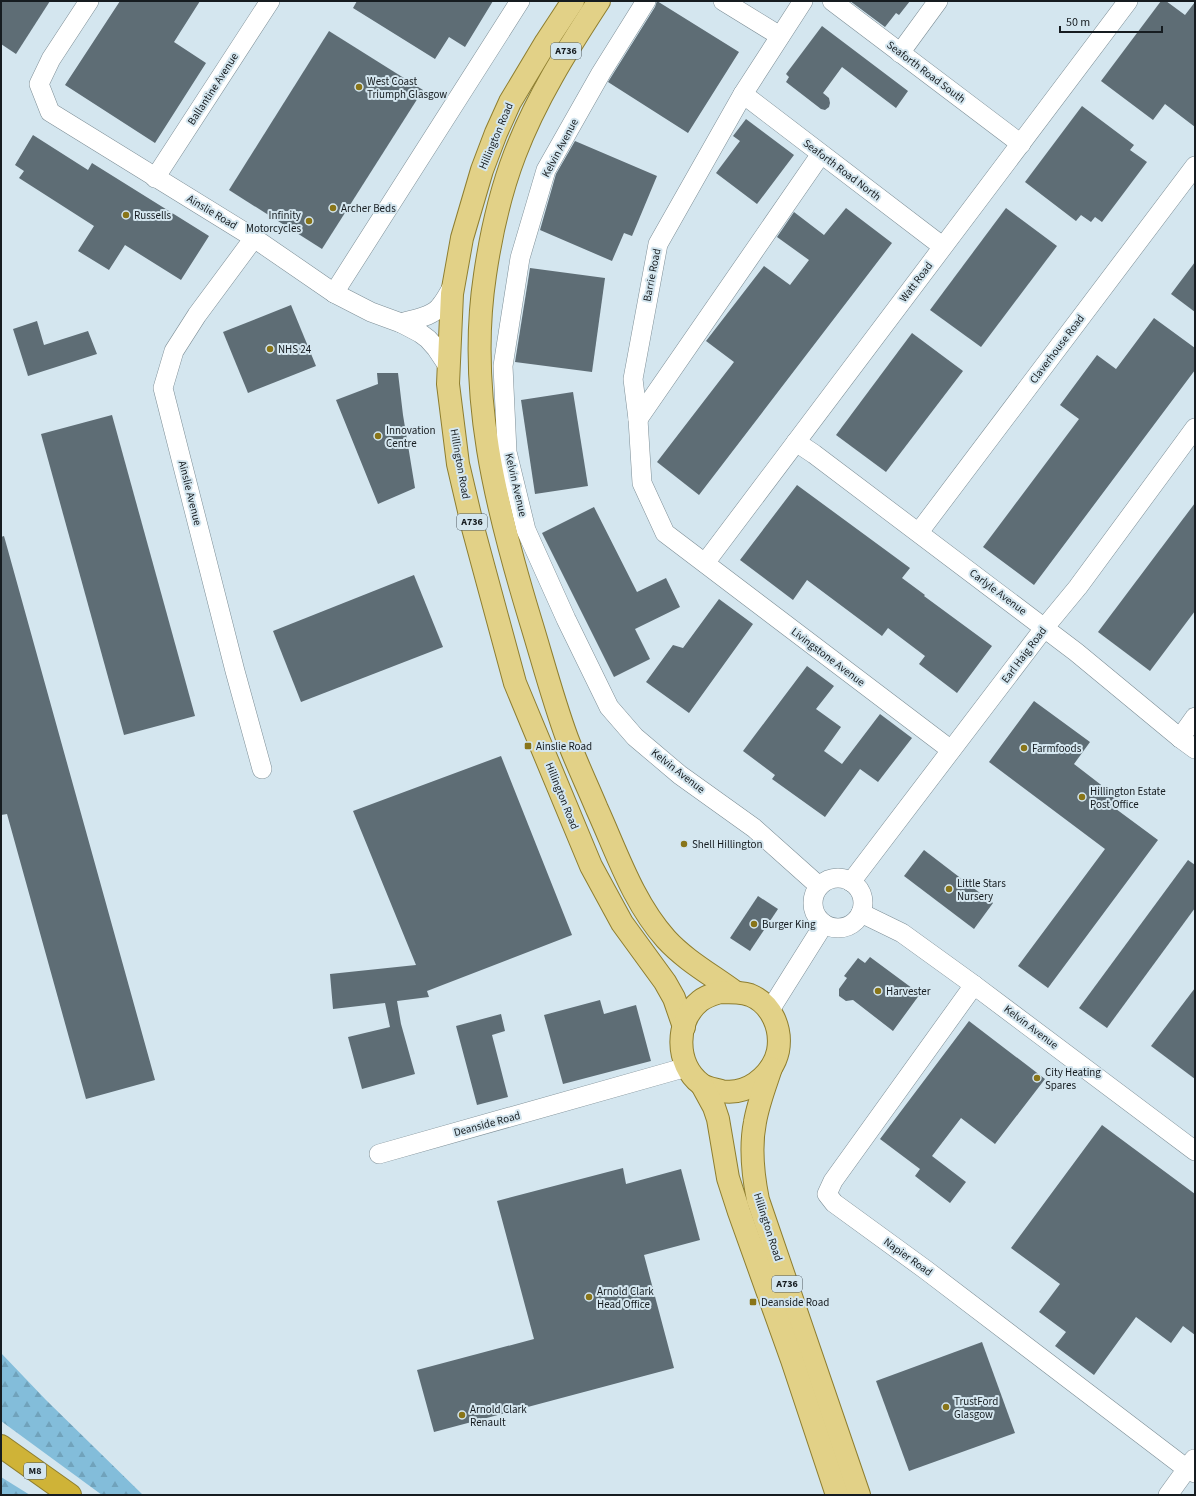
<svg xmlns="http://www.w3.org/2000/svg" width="1196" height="1496" viewBox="0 0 1196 1496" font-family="'Source Sans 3',sans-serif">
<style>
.forest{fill:url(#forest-firs)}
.building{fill:#5e6d75}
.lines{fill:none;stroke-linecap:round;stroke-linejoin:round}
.minor-casing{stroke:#7d8e96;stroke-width:20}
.major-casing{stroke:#8e7e2f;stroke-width:24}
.highway-casing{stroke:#8e7e2f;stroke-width:24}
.minor{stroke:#fff;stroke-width:19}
.major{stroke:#e2d187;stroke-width:22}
.highway{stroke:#cfb337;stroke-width:22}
.poi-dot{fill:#897519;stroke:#d4e6ef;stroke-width:1.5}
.labels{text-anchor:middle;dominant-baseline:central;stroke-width:4;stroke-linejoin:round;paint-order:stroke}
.shield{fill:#d4e6ef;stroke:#4f595e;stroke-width:1}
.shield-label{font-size:10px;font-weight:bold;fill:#161c20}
.street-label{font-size:11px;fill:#161c20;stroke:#d4e6ef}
.poi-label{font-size:11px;fill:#161c20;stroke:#d4e6ef;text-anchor:start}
</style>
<defs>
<pattern id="forest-firs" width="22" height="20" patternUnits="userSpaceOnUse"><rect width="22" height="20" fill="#83bdda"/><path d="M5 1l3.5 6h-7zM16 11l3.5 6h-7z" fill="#70a2bb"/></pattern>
</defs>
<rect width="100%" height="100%" fill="#d4e6ef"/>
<g class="forest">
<path d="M1,1353L46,1400L143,1495H102L1,1421Z"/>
<path d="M1,1477L30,1495H1Z"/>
</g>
<g class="building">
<path d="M1,1H50L16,54L1,44Z"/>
<path d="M120,1H200L174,42L206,63L155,143L65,85Z"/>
<path d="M357,1H493L465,47L449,37L435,59L353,8Z"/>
<path d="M657,1L739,52L688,133L608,82L655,7Z"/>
<path d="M850,1H910L899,15L896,13L885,27Z"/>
<path d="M1161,1H1166L1185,15L1195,2V127L1165,104L1153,120L1101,81Z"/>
<path d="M822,26L908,91L896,108L842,67L823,93L829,98L830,103L829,107L825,110L821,109L786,82L789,77L786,74Z"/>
<path d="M329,31L423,90L322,249L229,190Z"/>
<path d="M1082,106L1134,145L1130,150L1147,162L1102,222L1095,217L1091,222L1081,215L1076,221L1025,182Z"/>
<path d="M746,119L794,155L757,204L716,173L740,141L733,136Z"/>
<path d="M33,135L88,170L92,163L209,236L181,280L125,245L109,270L78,251L94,226L19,178L24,171L15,165Z"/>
<path d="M575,141L657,176L632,236L624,233L612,261L540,230L556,174Z"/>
<path d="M846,208L892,243L699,495L657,462L734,362L706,341L764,266L790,285L809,260L777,237L794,212L824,235Z"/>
<path d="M1006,208L1057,246L981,347L930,310Z"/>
<path d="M1195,262V312L1171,294Z"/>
<path d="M530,268L605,278L592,372L515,362Z"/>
<path d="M291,305L316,366L248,393L223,332Z"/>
<path d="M1154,318L1195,348V370L1034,585L983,547L1079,419L1060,405L1097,355L1116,369Z"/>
<path d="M37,321L44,345L88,331L97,354L28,376L13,329Z"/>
<path d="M912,333L963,371L886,472L836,435Z"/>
<path d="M377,373H398L403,415L415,488L378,504L336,400L378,384Z"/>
<path d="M573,392L588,486L535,494L521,400Z"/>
<path d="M112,415L195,716L124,735L41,434Z"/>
<path d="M797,485L910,568L902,578L925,595L924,596L992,646L957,693L919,664L925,656L888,628L882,636L807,580L793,600L740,560Z"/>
<path d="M1195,503V611L1150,671L1098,632Z"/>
<path d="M594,507L637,592L666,578L680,607L635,629L650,659L614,677L542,533Z"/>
<path d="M4,536L155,1080L86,1099L7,814L1,815V537Z"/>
<path d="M414,575L443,647L301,702L273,631Z"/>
<path d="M719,599L753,624L689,713L646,682L673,645L683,648Z"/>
<path d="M807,666L834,686L816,709L841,727L824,751L842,764L880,714L912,738L878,782L860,769L825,817L772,779L775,775L743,751Z"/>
<path d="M1034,701L1090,742L1074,764L1122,801L1116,809L1158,840L1048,988L1018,966L1105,849L989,762Z"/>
<path d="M501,756L572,935L427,991L429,997L397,1001L401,1024L415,1074L362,1089L348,1037L390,1027L385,1003L333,1009L330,974L416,965L353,811Z"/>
<path d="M924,850L993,903L974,929L904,876Z"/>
<path d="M1188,860L1195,865V908L1107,1028L1079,1008Z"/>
<path d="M758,896L778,909L750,951L730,938Z"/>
<path d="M870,957L920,994L893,1031L853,1000L846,1001L839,996V989L847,978L844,976L858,958L865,963Z"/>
<path d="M1195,988V1079L1151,1046Z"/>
<path d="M600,1000L604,1014L636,1005L651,1061L563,1084L544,1015Z"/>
<path d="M501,1014L505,1031L492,1035L508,1097L477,1105L456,1026Z"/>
<path d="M969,1021L1045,1079L995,1144L961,1118L932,1156L966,1182L950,1203L915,1176L920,1169L880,1139Z"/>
<path d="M1102,1125L1195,1194V1335L1183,1326L1171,1343L1136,1317L1094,1375L1055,1346L1066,1332L1039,1312L1060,1284L1011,1248Z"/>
<path d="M623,1168L626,1184L681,1169L700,1240L644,1255L674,1368L434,1432L417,1370L534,1339L497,1201Z"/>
<path d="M982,1342L1015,1433L909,1471L876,1381Z"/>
</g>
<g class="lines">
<g class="minor-casing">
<g id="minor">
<path d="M89,1L51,59L39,84L50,112L254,238L334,293L371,312L401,323L420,333L428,339L436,348L448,366"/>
<path d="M646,1L601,73L546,170L520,258L503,366L507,452L526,530L566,619L609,707L635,737L680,775L754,828L819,886"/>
<path d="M723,1L780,36"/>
<path d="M803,1L743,94L658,244L633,379L638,419L642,483L665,533L951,750"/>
<path d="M832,1L1021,144"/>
<path d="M900,53L938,1"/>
<path d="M743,94L942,246"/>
<path d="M155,178L270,1"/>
<path d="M254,238L197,315L174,351L163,388L235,671L262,769"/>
<path d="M334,293L520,1"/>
<path d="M401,323C414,319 433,317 441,305C446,299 449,292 453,286"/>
<path d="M638,419L821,154"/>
<path d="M796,442L814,454L1076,652L1180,738L1195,749"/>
<path d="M919,532L1195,166"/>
<path d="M705,563L1128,1"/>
<path d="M1180,738L1195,717"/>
<circle cx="838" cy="903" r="25"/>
<path d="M851,882L1045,627L1078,587L1195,428"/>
<path d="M861,913L902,933L974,985L1195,1151"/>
<path d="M974,985L833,1181L827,1194L834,1203L926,1270L1187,1469L1195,1473"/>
<path d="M770,1010L824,924"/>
<path d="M379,1154L687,1067"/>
<path d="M1168,1495L1194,1459"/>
</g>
</g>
<g class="major-casing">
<g id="major">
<path d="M573,1L546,42L510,102L496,133L482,170L462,238L452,294L448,384L458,464L473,528L515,683L591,866L622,923L665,982L674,998L684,1027"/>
<path d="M599,1C567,50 536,99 515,154C500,193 491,234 485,275C467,393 496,507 530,619C542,658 553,700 567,738C576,762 587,785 597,809C617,853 633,902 666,939C685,960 712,975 735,992"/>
<path d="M720,992C730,992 741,992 750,995C772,1004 782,1029 778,1051C775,1065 767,1075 756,1083C746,1090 733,1093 721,1091C715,1089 706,1088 701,1084C675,1064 675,1021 700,1001C706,996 714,994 720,992Z"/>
<path d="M771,1068C765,1086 758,1104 755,1122C750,1147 753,1175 758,1200L859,1495"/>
<path d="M702,1085L714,1107L718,1119L728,1178L739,1212L792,1360L837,1495"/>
</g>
</g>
<g class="highway-casing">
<path id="highway" d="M1,1446L70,1495"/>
</g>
<use href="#minor" class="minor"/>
<use href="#major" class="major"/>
<use href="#highway" class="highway"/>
</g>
<g class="poi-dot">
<circle cx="359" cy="87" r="4"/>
<circle cx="333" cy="208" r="4"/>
<circle cx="126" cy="215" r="4"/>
<circle cx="309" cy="221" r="4"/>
<circle cx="270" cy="349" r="4"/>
<circle cx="378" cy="436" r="4"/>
<rect x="524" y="742" width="8" height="8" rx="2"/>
<circle cx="1024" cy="748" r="4"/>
<circle cx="1082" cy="797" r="4"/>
<circle cx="684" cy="844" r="4"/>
<circle cx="949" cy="889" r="4"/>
<circle cx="754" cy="924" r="4"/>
<circle cx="878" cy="991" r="4"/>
<circle cx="1037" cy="1078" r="4"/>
<circle cx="589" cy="1297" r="4"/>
<rect x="749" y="1298" width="8" height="8" rx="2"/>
<circle cx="946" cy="1407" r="4"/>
<circle cx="462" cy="1415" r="4"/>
</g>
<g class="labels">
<g class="shield">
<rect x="551" y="43" width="30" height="16" rx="3"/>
<rect x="457" y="514" width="30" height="16" rx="3"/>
<rect x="772" y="1276" width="30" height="16" rx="3"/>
<rect x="24" y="1463" width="22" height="16" rx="3"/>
</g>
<g class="shield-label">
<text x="566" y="51">A736</text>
<text x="472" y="522">A736</text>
<text x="787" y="1284">A736</text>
<text x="35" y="1471">M8</text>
</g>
<g class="street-label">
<text transform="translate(926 72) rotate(37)">Seaforth Road South</text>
<text transform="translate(213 89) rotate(-57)">Ballantine Avenue</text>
<text transform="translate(496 136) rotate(-67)">Hillington Road</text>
<text transform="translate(560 148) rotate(-62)">Kelvin Avenue</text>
<text transform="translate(842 170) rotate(37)">Seaforth Road North</text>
<text transform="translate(212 212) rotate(31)">Ainslie Road</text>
<text transform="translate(652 275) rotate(-79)">Barrie Road</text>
<text transform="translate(916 282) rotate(-53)">Watt Road</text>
<text transform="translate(1057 349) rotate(-53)">Claverhouse Road</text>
<text transform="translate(460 464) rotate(80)">Hillington Road</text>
<text transform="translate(516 485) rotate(77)">Kelvin Avenue</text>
<text transform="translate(190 493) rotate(76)">Ainslie Avenue</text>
<text transform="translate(998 592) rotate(37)">Carlyle Avenue</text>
<text transform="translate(1024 655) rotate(-53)">Earl Haig Road</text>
<text transform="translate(828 657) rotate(37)">Livingstone Avenue</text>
<text transform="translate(678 771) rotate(38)">Kelvin Avenue</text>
<text transform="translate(562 796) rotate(68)">Hillington Road</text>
<text transform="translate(1031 1027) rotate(37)">Kelvin Avenue</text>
<text transform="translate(487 1124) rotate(-15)">Deanside Road</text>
<text transform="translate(768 1227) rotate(72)">Hillington Road</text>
<text transform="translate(908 1257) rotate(36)">Napier Road</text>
</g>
<g class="poi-label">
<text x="367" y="81">West Coast<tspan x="367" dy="13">Triumph Glasgow</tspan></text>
<text x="341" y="208">Archer Beds</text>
<text x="134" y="215">Russells</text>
<text x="301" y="215" text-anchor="end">Infinity<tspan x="301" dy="13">Motorcycles</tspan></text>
<text x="278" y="349">NHS 24</text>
<text x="386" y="430">Innovation<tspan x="386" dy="13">Centre</tspan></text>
<text x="536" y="746">Ainslie Road</text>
<text x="1032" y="748">Farmfoods</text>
<text x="1090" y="791">Hillington Estate<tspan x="1090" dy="13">Post Office</tspan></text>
<text x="692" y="844">Shell Hillington</text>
<text x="957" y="883">Little Stars<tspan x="957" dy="13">Nursery</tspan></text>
<text x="762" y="924">Burger King</text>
<text x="886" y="991">Harvester</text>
<text x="1045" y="1072">City Heating<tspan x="1045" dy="13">Spares</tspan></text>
<text x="597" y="1291">Arnold Clark<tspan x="597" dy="13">Head Office</tspan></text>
<text x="761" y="1302">Deanside Road</text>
<text x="954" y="1401">TrustFord<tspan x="954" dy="13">Glasgow</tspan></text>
<text x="470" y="1409">Arnold Clark<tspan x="470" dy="13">Renault</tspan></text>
</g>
</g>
<rect width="1196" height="1496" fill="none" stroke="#161c20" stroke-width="4"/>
<path d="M1060 26v6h102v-6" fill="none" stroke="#161c20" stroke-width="2"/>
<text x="1066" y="26" font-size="12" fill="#161c20" stroke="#d4e6ef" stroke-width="3" paint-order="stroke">50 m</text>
</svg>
